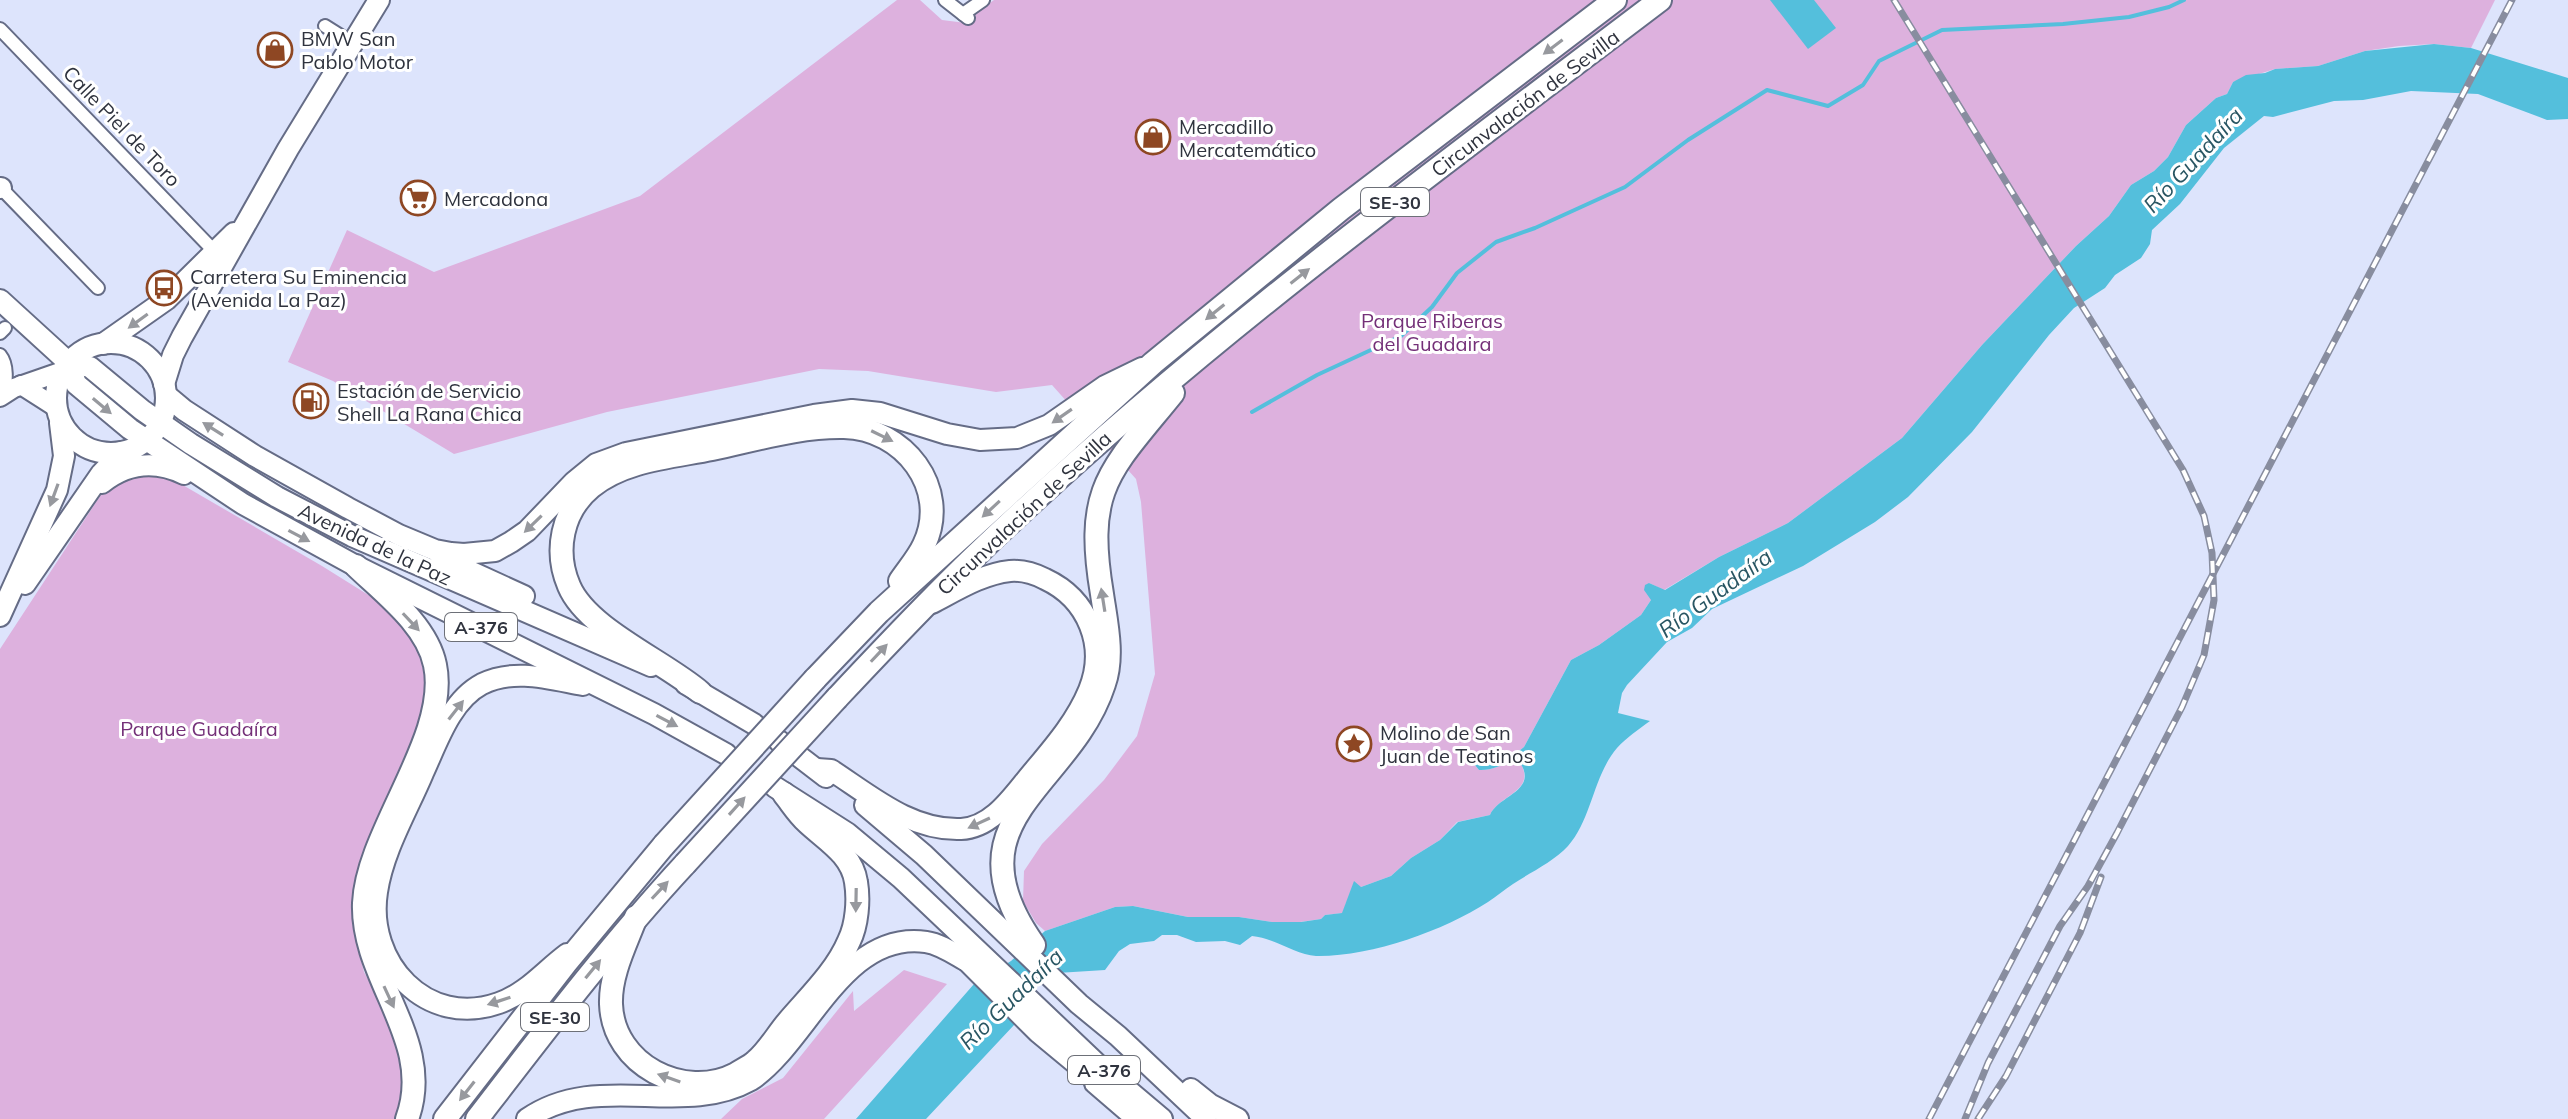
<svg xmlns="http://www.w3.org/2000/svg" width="2568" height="1119" viewBox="0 0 2568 1119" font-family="Mulish,sans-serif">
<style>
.green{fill:#ddb1de}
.water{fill:#54bfdc}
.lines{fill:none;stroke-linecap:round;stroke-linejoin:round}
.stream{stroke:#54bfdc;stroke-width:4}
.street-casing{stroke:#656c86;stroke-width:16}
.secondary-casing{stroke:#656c86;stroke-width:22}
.primary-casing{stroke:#656c86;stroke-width:24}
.highway-casing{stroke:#656c86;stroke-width:26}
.street{stroke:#fff;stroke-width:12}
.secondary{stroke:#fff;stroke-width:18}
.primary{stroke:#fff;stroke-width:20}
.highway{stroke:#fff;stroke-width:22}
.rail-casing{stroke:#888d9f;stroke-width:7}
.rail{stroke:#fff;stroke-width:4;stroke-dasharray:12;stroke-linecap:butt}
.highway-bridge-casing{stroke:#656c86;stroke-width:26;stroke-linecap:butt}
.highway-bridge{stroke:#fff;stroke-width:22}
.oneway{fill:#97999e}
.labels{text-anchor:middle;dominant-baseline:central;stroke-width:6;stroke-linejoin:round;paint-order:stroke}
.shield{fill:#fff;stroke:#6d7078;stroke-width:2}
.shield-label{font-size:18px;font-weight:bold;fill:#2f333e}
.poi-label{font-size:20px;fill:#2f333e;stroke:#fff;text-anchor:start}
.street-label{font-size:20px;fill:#2f333e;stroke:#fff}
.park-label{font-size:20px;fill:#743078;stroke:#fff}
.water-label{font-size:22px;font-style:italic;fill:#295663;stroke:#fff}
</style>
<rect width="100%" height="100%" fill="#dde4fc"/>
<g class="green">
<path d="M897,0H920L942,20L966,23L968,18L994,0H2495L2471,48L2434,44L2399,46L2365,51L2318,66L2275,69L2233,82L2227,94L2216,98L2186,125L2168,157L2154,171L2131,185L2109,216L2076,246L1982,345L1902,438L1788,523L1719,557L1664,590L1649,583L1651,600L1641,615L1599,645L1571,660L1524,747C1509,760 1494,756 1476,759L1474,764L1479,770C1493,771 1505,762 1519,761C1539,791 1498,795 1490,815L1457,822L1440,840L1411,858L1391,876L1361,887L1346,903L1343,913L1325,915L1321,919L1300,922H1272L1239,917H1188L1133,906L1115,907L1045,931L1036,923L1023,901L1024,871L1042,844L1104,780L1137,736L1155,674L1141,502L1136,479L1052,385L996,392L868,371L819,369L607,412L454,454L333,381L288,362L347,230L434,272L640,196Z"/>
<path d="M130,475L169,477L322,566L378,601L406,632L420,654L426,684L420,720L369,839L355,892L352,923L364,972L388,1016L404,1057V1098L395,1119H0V649L102,493Z"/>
<path d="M904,970L947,984L824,1119H721L742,1099L783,1078L853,991L854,1011Z"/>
</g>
<g class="water">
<path d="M1770,0H1814L1836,28L1808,49Z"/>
<path d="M2434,44L2471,48L2568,78V119L2547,120L2478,94L2411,91L2363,100L2334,101L2273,117L2264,116L2224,148L2180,204L2152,230L2150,244L2141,258L2115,275L2105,288L2074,308L2049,335L1972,432L1908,497L1875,522L1803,566L1712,609L1692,628L1667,642L1627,685L1622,693L1618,713L1650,721C1639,729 1626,738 1617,748C1593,776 1592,819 1568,846C1553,862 1531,872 1513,884C1504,890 1497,896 1488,902C1443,931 1370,957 1316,956C1296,955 1274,938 1252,936L1240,945L1225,941L1196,942L1177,935H1162L1154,941L1130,944L1119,951L1105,970L1057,973L1032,989L1014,1025L926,1119H856L974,984L1011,961L1045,931L1115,907L1133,906L1188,917H1239L1272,922H1301L1321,919L1325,915L1342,913L1354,881L1361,887L1391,876L1411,858L1440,840L1458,822L1490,815C1498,795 1540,791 1519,761C1505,762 1493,771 1479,770L1474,764L1477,759C1495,756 1509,760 1524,747L1571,660L1599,645L1641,615L1651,600L1644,590L1645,585L1649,583L1665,590L1719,557L1788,523L1902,438L1982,345L2076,246L2109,216L2131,185L2154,171L2168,157L2186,125L2216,98L2227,94L2233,82L2246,75L2265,73L2275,69L2318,66L2365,51Z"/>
</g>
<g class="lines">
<path class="stream" d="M1252,412L1317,375L1401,336L1432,307L1457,273L1496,242L1535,228L1625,187L1688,140L1767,90L1828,106L1863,85L1879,61L1942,30L2063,24L2129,17L2169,7L2184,0"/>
<g class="street-casing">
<g id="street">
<path d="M945,0L968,18"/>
<path d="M963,14L983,0"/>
<path d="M325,26L352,43"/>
<path d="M0,29L215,252"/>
<path d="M0,187L98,288"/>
<path d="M0,333L5,328"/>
<path d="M0,355C8,365 6,381 4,394"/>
</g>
</g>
<g class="secondary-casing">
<g id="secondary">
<path d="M21,385L57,408"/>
<path d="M0,397L14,388L63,371"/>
</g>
</g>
<g class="primary-casing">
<g id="primary">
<path d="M0,188H1"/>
<path d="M0,300L69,363L76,384L130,429L243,504L356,566L654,714L726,754"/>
<circle cx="111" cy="398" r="55"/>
<path d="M103,344L167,299L234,233"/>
<path d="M69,363L90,367L142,410L191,444L277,497L352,536L651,666"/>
<path d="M164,384L173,355L182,337L288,149L379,0"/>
<path d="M166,395L184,410L255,456L348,508L399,535L435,550L451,553L464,554L495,551L511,542L527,531L574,482L596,464L626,453L814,415L852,410L880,413L947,434L980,440L1017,438L1049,425L1105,386L1142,368"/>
<path d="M102,483C127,463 155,460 184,474"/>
<path d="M441,558L524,596"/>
<path d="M25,584L101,474L122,452"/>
<path d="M0,616L57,490L64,456L60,423"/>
<path d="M686,684L754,724"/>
<path d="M779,741L826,777"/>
<path d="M817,769L831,770C871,796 911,831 961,829C990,828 1010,800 1027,779C1050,751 1075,724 1089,690C1107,646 1088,599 1045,579C1035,574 1022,570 1010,571C982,574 957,590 932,603"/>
<path d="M775,787L847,833L901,878L1098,1065L1162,1119"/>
<path d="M865,805L924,855L1079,1004L1118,1036L1206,1119"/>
<path d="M958,952L1038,1032L1108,1090"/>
<path d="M567,954C543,972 527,993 499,1003C426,1029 366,962 377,892C383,851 407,811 423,773C437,743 450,701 482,684C514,668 550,679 583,685"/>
<path d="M1095,1083L1137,1119"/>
<path d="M1191,1089L1211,1105L1238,1119"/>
<path d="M527,1119C598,1070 681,1119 751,1080C808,1042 843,930 926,942C940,944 953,953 965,960"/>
</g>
</g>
<g class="highway-casing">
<g id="highway">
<path d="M356,566C384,593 427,625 435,665C450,736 367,831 364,903C361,980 436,1041 407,1119"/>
<path d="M815,679L879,612L1153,363L1341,209L1615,0"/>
<path d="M700,692C664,661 587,629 569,586C554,551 562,511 591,487C624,460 672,457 712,449C755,440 800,426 844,427C903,428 951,488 924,545C918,558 908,569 900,581"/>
<path d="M837,698C883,649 928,601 976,555C1188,351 1427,177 1660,0"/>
<path d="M636,917C626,944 610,974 611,1004C613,1065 684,1101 736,1074C742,1070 751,1066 756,1061C768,1051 777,1035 787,1023C808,998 836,972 849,941C857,925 859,900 856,882C852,854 826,840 807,822C798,814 792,804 784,794"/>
<path d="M1034,945C944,818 1070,789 1104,684C1114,656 1106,622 1102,594C1084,487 1110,471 1173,393"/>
<path d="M445,1119L566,963L664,845"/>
<path d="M477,1119C544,1032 610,945 685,864"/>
</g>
</g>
<use href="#street" class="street"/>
<use href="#secondary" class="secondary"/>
<use href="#primary" class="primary"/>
<use href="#highway" class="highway"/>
<g class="rail-casing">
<g id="rail">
<path d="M1894,0L2183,470L2204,516L2212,553L2214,600L2204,655L2182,707L2117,833L2088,886L2060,926L1988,1063L1965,1119"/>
<path d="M1929,1119L2512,0"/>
<path d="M1978,1119L2006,1076L2080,933L2101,877"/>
</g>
</g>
<use href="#rail" class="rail"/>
<g class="highway-bridge-casing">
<g id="highway-bridge">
<path d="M664,845L815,679"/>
<path d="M685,864L837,698"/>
</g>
</g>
<use href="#highway-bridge" class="highway-bridge"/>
</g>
<defs><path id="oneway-solid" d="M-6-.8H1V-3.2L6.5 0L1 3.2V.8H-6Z" transform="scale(2)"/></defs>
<g class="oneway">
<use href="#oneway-solid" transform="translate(1553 47) rotate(143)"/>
<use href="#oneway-solid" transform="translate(1300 276) rotate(-38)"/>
<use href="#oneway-solid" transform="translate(1215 312) rotate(141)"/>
<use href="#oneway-solid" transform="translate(138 321) rotate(144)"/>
<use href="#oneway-solid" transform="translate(102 406) rotate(40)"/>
<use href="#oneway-solid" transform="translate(1062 416) rotate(145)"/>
<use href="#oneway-solid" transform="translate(213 429) rotate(-148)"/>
<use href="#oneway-solid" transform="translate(882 436) rotate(26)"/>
<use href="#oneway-solid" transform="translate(54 495) rotate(110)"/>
<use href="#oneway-solid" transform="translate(991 509) rotate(137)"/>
<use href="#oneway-solid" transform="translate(533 524) rotate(136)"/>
<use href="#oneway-solid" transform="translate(299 536) rotate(28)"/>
<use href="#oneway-solid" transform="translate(1103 600) rotate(-99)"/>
<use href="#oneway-solid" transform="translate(411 622) rotate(47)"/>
<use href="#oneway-solid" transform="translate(879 653) rotate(-47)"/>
<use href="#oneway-solid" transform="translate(456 710) rotate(-52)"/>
<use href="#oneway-solid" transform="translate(667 721) rotate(28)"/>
<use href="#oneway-solid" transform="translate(737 806) rotate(-48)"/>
<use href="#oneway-solid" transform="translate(979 823) rotate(155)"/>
<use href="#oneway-solid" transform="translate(660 890) rotate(-47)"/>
<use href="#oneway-solid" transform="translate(856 900) rotate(91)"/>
<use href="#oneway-solid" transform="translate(593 969) rotate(-51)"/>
<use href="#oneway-solid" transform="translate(389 997) rotate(65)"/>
<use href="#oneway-solid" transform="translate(499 1001) rotate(162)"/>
<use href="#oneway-solid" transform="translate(669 1078) rotate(-161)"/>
<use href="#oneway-solid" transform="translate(467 1091) rotate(128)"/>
</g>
<defs>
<g id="shop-ring" transform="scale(1.8)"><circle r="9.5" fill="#fff" stroke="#8e4723" stroke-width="1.5"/><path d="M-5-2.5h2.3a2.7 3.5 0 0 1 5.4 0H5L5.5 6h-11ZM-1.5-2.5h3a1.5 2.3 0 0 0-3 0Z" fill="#8e4723"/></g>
<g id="supermarket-ring" transform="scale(1.8)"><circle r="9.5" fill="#fff" stroke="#8e4723" stroke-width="1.5"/><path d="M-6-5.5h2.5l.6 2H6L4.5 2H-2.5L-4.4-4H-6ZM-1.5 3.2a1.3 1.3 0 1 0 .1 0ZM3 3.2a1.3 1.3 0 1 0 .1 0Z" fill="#8e4723"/></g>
<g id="bus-ring" transform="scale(1.8)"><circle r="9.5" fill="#fff" stroke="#8e4723" stroke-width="1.5"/><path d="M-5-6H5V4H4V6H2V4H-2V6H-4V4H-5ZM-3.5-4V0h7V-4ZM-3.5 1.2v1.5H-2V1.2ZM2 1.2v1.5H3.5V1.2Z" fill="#8e4723"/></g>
<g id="fuel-ring" transform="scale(1.8)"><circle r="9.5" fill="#fff" stroke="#8e4723" stroke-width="1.5"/><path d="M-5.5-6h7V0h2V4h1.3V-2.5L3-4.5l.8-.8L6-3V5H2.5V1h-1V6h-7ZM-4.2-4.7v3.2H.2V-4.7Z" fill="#8e4723"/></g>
<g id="sight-ring" transform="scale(1.8)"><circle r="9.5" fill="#fff" stroke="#8e4723" stroke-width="1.5"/><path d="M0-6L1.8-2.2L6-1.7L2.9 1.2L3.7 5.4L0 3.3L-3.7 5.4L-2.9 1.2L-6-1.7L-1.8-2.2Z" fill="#8e4723"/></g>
</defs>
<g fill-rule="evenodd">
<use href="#shop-ring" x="275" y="50"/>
<use href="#shop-ring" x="1153" y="137"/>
<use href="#supermarket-ring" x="418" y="198"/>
<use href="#bus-ring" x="164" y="288"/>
<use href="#fuel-ring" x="311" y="401"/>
<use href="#sight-ring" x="1354" y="744"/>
</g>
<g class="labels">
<g class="shield">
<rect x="1361" y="188" width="68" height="28" rx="6"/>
<rect x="445" y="613" width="72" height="28" rx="6"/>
<rect x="521" y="1003" width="68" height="28" rx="6"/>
<rect x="1068" y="1056" width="72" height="28" rx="6"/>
</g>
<g class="shield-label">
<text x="1395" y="202">SE-30</text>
<text x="481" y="627">A-376</text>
<text x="555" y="1017">SE-30</text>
<text x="1104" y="1070">A-376</text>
</g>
<g class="poi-label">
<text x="301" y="38">BMW San<tspan x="301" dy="23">Pablo Motor</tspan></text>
<text x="1179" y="126">Mercadillo<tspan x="1179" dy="23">Mercatemático</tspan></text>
<text x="444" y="198">Mercadona</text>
<text x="190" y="276">Carretera Su Eminencia<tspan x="190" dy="23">(Avenida La Paz)</tspan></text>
<text x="337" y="390">Estación de Servicio<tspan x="337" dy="23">Shell La Rana Chica</tspan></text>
<text x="1380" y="732">Molino de San<tspan x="1380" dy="23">Juan de Teatinos</tspan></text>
</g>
<g class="street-label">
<text transform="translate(1525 103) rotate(-37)">Circunvalación de Sevilla</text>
<text transform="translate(122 126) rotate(46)">Calle Piel de Toro</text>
<text transform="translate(1024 513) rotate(-43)">Circunvalación de Sevilla</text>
<text transform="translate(375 544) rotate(25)">Avenida de la Paz</text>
</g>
<g class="park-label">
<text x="1432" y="320">Parque Riberas<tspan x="1432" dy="23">del Guadaira</tspan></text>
<text x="199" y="728">Parque Guadaíra</text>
</g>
<g class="water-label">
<text transform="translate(2193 160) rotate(-47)">Río Guadaíra</text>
<text transform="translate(1715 593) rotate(-36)">Río Guadaíra</text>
<text transform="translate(1011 999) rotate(-44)">Río Guadaíra</text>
</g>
</g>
</svg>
